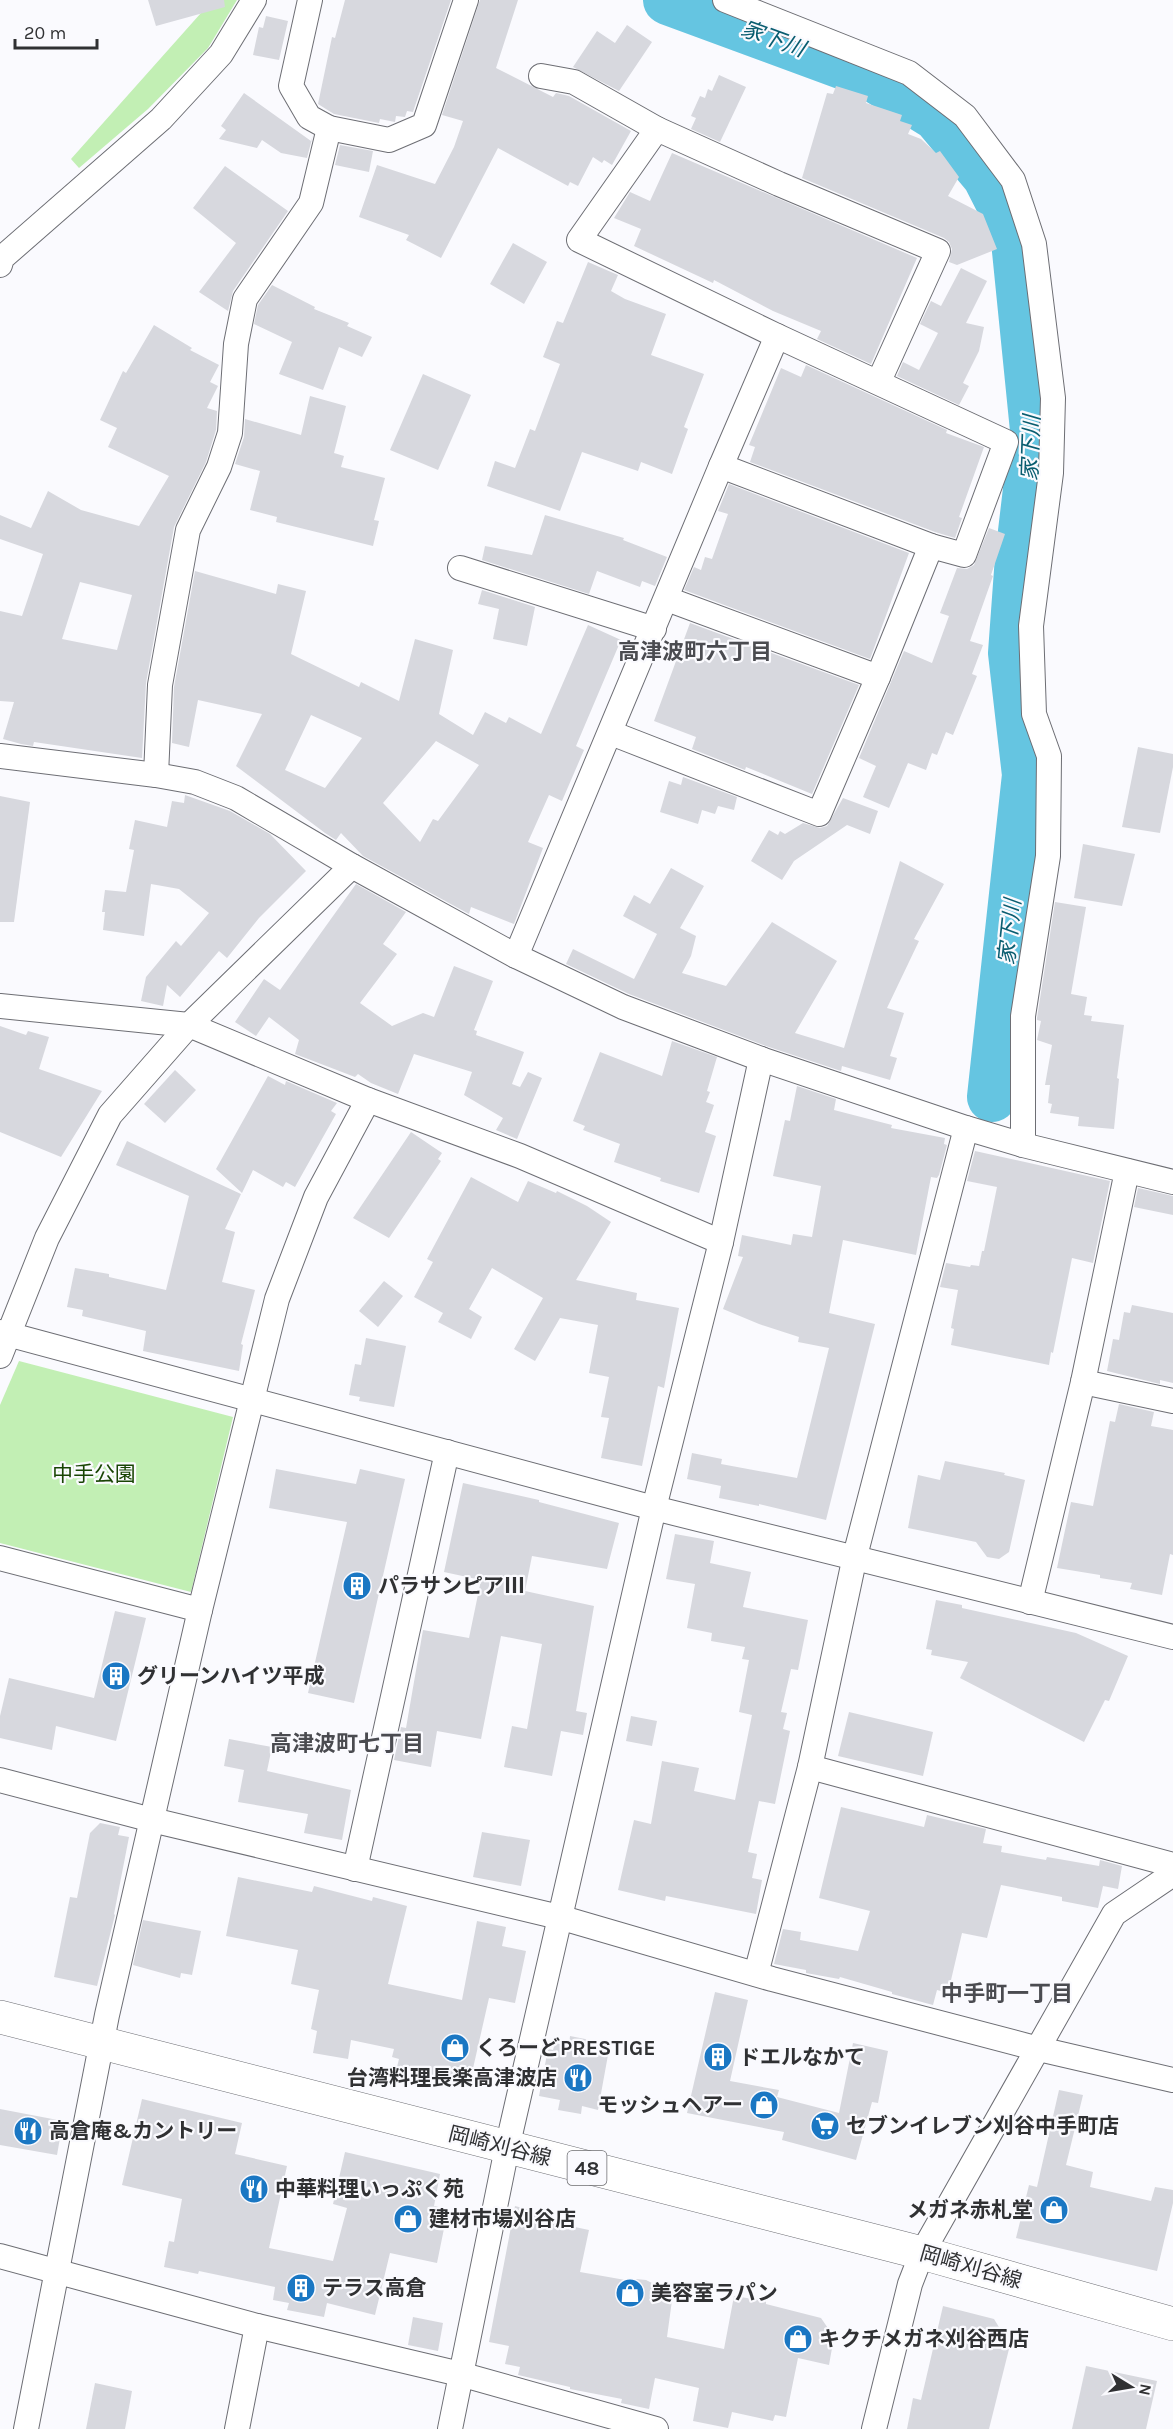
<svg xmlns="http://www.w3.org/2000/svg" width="1173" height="2429" viewBox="0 0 1173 2429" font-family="Karla,'Noto Sans JP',sans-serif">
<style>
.green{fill:#c2efb4}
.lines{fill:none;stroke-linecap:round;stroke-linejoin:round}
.river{stroke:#65c5e1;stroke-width:50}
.building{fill:#d7d8de;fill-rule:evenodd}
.minor-casing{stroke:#6d6e74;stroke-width:26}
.primary-casing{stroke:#6d6e74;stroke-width:34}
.minor{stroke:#fff;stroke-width:24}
.primary{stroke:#fff;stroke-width:33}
.labels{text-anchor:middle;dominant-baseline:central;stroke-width:4.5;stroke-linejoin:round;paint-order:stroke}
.shield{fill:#fafafe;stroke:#6d6d70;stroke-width:1.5}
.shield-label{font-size:20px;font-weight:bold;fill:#303133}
.park-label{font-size:21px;fill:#194504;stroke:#fafafe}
.poi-label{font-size:21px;font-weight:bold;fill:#303133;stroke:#fafafe;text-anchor:start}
.street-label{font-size:21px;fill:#303133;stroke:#fafafe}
.water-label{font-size:22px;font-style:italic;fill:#095d70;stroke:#fafafe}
.neighbourhood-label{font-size:22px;font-weight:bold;fill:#4a4b50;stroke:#fafafe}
</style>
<rect width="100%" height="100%" fill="#fafafe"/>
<g class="green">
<path d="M209,0H237L208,48L148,109L79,168L71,159L209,4Z"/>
<path d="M19,1361L233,1417L191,1592L0,1543V1405Z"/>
</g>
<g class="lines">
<path class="river" d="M668,0L869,74L937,116L987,176L1015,231L1035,430L1020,557L1013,653L1027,775L992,1097"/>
</g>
<g class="building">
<path d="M148,0H224L225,7L156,26Z"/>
<path d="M345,0H451L415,106L413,112L407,111L405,117L396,116L395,122L380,119L379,123L334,114L318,104L332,37L335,38Z"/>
<path d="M480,0H518L496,68L553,97L556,93L569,96L631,131L612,165L604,160L602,163L593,157L578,186L570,182L568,186L498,148L441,258L406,240L409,235L359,217L377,165L435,184L454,147L463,121L442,115Z"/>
<path d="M266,16L288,21L279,60L253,55L259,27L263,28Z"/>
<path d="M627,25L652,42L619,91L573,67L597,31L615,43Z"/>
<path d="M719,75L746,87L720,142L691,129L696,118L691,116L700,96L705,98L708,89L712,91Z"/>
<path d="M836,86L868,96L866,103L902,115L900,121L912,125L908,134L921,139L936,153L940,151L959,177L948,196L983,214L997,249L957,265L949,262L952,249L949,242L944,238L802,178L827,93L833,94Z"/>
<path d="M244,93L311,141L313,135L307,158L281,153L262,140L257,148L219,139L226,130L221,126Z"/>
<path d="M340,145L373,151L369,172L335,165Z"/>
<path d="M672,153L917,258L871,364L817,339L821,331L773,311L714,280L713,283L634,246L641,229L614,218L630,192L650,201Z"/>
<path d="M225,166L288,211L233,291L228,311L199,292L236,243L193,208Z"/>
<path d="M513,243L547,262L524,304L490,284Z"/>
<path d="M588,262L618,275L611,291L625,299L666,314L651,355L704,374L684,427L688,429L672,474L641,462L638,471L582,452L560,511L487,486L495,461L515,468L530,429L535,431L560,364L543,357L557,321L563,323Z"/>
<path d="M961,268L987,281L966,323L984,327L979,351L963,383L969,386L959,405L897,376L903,362L919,370L938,333L920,324L931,301L941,306Z"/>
<path d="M272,285L315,307L314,309L349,323L347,326L372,337L362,357L339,347L323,390L279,374L292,342L254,324L258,305Z"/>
<path d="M154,325L192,348L190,350L219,365L210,382L218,386L207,408L217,411L216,430L206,462L174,527L146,683L142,758L34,742L33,746L21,744L3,739L14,702L0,701V611L22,616L43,554L0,539V515L31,528L48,491L81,510L139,526L169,476L108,447L117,428L100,420L123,371L126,373ZM80,582L132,595L117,650L62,639Z"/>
<path d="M806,365L947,430L946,433L984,447L959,517L962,518L955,538L935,532L750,462L755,447L749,445L781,368L801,377Z"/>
<path d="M423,374L471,395L438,470L390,450Z"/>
<path d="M310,396L346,406L334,453L344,456L341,467L385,478L374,520L379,521L373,546L276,522L277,517L250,510L260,471L235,464L244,437L245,419L301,435Z"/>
<path d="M729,484L909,553L870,659L684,590L694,567L701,570L705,557L712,559L728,514L718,511Z"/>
<path d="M545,515L624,538L623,540L667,557L655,586L642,581L640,587L597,571L589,594L482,560L485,546L532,555Z"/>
<path d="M989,528L1005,534L991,575L993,576L970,641L983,645L972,674L977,676L953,735L946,732L937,755L932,753L926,770L908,763L889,808L863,797L876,766L859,758L904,651L932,663L949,616L940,613L957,568L967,569L974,565Z"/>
<path d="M195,571L276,594L278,584L306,591L291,654L359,687L361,682L399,701L415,639L453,650L439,714L473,735L485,712L506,723L509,717L541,734L588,625L621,640L576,746L584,750L562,801L549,795L528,842L543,848L514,924L471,907L469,914L363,856L341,833L336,840L325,833L236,766L262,714L198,700L189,747L172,743L174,687ZM311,715L362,738L325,788L285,770ZM436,741L479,765L438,821L433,819L420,842L383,803Z"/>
<path d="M482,590L535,607L527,646L493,639L499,609L478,604Z"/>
<path d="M690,623L859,685L812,794L746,767L745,770L692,749L696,737L654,721Z"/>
<path d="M1138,747L1173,754V767L1160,833L1122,827Z"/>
<path d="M683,777L737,797L734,810L718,806L715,814L702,810L698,824L660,812L669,781L681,785Z"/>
<path d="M185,795L230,811L270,834L306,871L259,918L227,958L219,951L180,997L167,985L163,1006L141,1001L146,977L176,941L181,946L209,913L179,889L151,884L144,936L103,930L105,912H102L105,890L126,892L134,850L129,849L135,820L167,827L172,801L184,803Z"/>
<path d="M0,796L30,802L14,922H0Z"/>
<path d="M843,798L878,811L870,834L847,825L794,861L782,880L751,861L769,830L778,835L780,831L785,834L803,823L820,828L827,826Z"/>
<path d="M1083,844L1135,854L1122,906L1074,898Z"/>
<path d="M900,861L944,884L914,939L919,941L887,1008L904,1013L890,1056L897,1058L890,1080L842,1066L841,1071L766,1046L629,994L566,964L573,949L634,979L657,934L623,916L634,895L650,904L671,868L704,886L680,928L696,936L691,956L682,973L726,986L772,922L837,961L795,1033L844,1048Z"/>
<path d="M356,884L406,912L383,944L397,954L360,1003L392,1026L423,1013L434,1017L454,966L493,981L474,1030L477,1031L476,1035L524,1052L512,1084L520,1087L528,1072L542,1078L517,1139L496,1130L503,1118L464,1095L472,1072L414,1054L398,1094L371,1083L358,1074L355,1077L295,1054L299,1040L269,1017L256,1036L235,1022L264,979L280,990Z"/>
<path d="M1055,902L1086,907L1071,994L1087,997L1084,1015L1092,1016L1091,1021L1124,1025L1117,1078L1119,1079L1114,1129L1078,1126L1079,1117L1050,1113L1052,1104L1048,1103L1050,1085H1045L1052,1045L1037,1040L1041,1021L1037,1020V1018Z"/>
<path d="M0,1026L26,1035L28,1031L49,1037L39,1069L102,1091L61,1157L0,1132Z"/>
<path d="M672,1041L717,1057L707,1091L710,1092L706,1102L714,1105L705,1132L716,1136L699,1193L660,1181L661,1178L614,1162L620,1144L583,1130L585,1126L573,1121L600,1052L662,1076Z"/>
<path d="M175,1070L196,1090L165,1123L144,1104Z"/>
<path d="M268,1076L285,1085L286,1081L337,1103L331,1111L336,1114L295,1187L286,1182L283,1187L253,1170L242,1193L216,1169Z"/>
<path d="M797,1086L836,1099L834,1110L892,1125L891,1128L945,1138L944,1144L947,1145L939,1175L937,1178L931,1177L916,1255L843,1240L829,1313L875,1324L826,1520L759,1504V1506L719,1498L721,1486L687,1479L692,1453L722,1459L721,1464L797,1478L829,1348L798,1342L799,1337L759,1324L723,1309L743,1257L738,1256L742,1235L791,1245L793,1234L812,1237L821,1186L773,1176L785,1120L790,1121Z"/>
<path d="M411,1132L442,1153L438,1159L441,1161L389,1238L353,1218Z"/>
<path d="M127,1141L241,1194L225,1229L235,1232L222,1282L255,1290L241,1344L243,1345L239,1371L143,1351L146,1331L82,1316L83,1310L67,1307L75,1268L109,1274V1277L166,1290L189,1196L116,1165Z"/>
<path d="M975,1151L1110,1181L1093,1263L1072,1258L1053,1353L1051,1352L1049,1365L951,1345L954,1329L951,1328L958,1290L940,1287L946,1263L970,1267L971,1265L979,1266L982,1251H984L997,1187L967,1181Z"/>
<path d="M471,1177L518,1202L528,1181L556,1193L557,1191L587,1206L611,1222L576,1280L637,1293L636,1300L679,1308L664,1388L658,1386L642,1466L601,1458L609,1418L601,1417L609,1377L589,1373L598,1325L560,1318L535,1361L514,1349L543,1298L492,1268L469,1309L482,1317L471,1339L438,1322L443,1313L414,1297L433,1262L427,1259Z"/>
<path d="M1138,1188L1173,1196V1215L1134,1207Z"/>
<path d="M384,1281L403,1296L378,1327L359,1311Z"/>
<path d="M1132,1305L1173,1313V1383L1160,1380V1384L1107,1371L1113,1339L1119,1340L1124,1312L1130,1313Z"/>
<path d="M366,1338L406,1346L394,1407L359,1401L360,1397L349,1395L355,1364L361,1365Z"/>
<path d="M1119,1404L1154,1412L1151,1426L1173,1430V1555L1170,1554L1162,1595L1130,1589L1132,1583L1100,1578V1575L1057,1568L1071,1502L1093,1506L1110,1421L1115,1422Z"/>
<path d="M945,1461L1005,1473L1004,1475L1025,1480L1009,1552L999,1559L987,1557L976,1542L908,1528L918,1475L940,1480Z"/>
<path d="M276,1469L356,1484L360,1469L405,1479L354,1703L308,1693L347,1522L269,1508Z"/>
<path d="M463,1483L539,1500V1502L619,1523L607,1569L532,1556L525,1591L594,1606L576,1711L587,1713L583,1735L561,1731L552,1776L504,1767L512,1726L527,1729L542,1644L501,1636L481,1739L437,1731L431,1767L394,1760L401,1727L406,1728L423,1630L469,1638L481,1580L444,1572Z"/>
<path d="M675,1534L714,1541L710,1563L751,1572L743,1607L808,1620L798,1670L791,1669L781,1712L787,1713L783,1729L790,1731L775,1804L759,1801L748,1852L757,1854L752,1878L762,1880L756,1914L666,1896L665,1901L618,1890L634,1820L651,1824L662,1761L699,1768L694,1791L735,1800L752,1715L739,1712L749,1660L742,1659L745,1647L711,1641L712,1633L687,1628L695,1584L666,1579Z"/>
<path d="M936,1600L962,1605V1608L1076,1633L1128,1656L1109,1701L1105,1700L1084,1742L960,1678L968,1662L931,1655L932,1650L926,1649Z"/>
<path d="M115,1611L146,1618L116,1741L56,1726L52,1750L0,1738V1716L9,1678L94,1698Z"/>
<path d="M849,1712L933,1732L923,1776L838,1756Z"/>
<path d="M631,1716L657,1721L652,1746L626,1741Z"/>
<path d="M229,1739L272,1747L267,1771L351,1790L342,1840L304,1833L308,1814L238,1802L244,1770L224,1766Z"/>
<path d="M841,1807L924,1827L927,1815L986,1829L983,1843L1002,1846L1001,1852L1046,1860L1047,1857L1099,1866L1100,1860L1122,1866L1118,1889L1103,1886L1098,1908L1062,1901V1897L1001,1885L987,1938L962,1933L948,1993L937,1990L933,2005L892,1994V1992L840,1977L839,1979L806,1973V1970L774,1964L783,1929L801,1932L800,1940L858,1951L870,1911L819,1898Z"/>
<path d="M100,1823L120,1827L118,1835L129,1837L114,1914L115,1915L97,1986L54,1977L70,1897L77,1898L90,1833Z"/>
<path d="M482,1832L530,1840L521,1886L473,1877Z"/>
<path d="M238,1877L312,1892L314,1886L372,1901L373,1897L407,1906L388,1984L462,2000L477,1921L506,1927L502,1946L526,1951L515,2003L489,1998L469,2086L418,2074L417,2081L395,2075L399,2059L392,2057L394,2049L351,2040L348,2059L313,2053L317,2031L311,2029L319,1990L291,1984L298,1950L226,1936Z"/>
<path d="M143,1920L201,1931L192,1975L181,1973L180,1978L133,1965Z"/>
<path d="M715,1992L748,2000L730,2081L779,2090L777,2097L839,2113L853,2043L888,2051L878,2103L872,2102L856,2160L782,2140L784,2132L687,2113Z"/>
<path d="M570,2036L610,2044L598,2110L582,2106L581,2114L558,2110L560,2100L539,2096L548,2049L553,2050L555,2043L569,2046Z"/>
<path d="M1059,2090L1083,2095L1066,2165L1093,2172L1090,2187L1151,2201L1155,2187L1173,2190V2203L1157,2271L1016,2238L1029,2185L1037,2187Z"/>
<path d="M142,2099L242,2123L235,2154L287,2166L269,2248L333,2261L347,2208L333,2204L345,2152L440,2174L434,2206L448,2209L437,2263L390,2253L375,2315L327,2303L324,2317L287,2310L289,2303L273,2300L275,2287L199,2271L198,2274L164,2267L169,2241L174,2242L182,2199L122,2185Z"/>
<path d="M0,2109L63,2121L57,2155L0,2145Z"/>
<path d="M515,2206L538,2212L537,2219L589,2230L580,2272L631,2281L636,2279L646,2280L656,2285L660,2291L673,2293L667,2337L724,2349L734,2296L766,2301V2304L821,2318L834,2337L829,2365L798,2358L786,2417L775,2415L773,2421L732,2412L728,2428L693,2421L699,2388L655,2378L649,2409L621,2403L622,2399L570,2389V2387L518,2375L520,2367L505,2364L509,2346L489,2342Z"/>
<path d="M943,2306L994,2319L1010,2345L989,2429H907L913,2398L921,2400Z"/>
<path d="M413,2317L443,2323L438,2351L408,2345Z"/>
<path d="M1086,2366L1157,2381L1146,2429H1072Z"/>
<path d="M95,2383L132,2391L125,2429H86Z"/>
</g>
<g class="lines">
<g class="minor-casing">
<g id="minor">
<path d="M310,0L291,86L309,117L329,128L389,140L424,125L466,0"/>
<path d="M725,0L909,73L965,116L1013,180L1034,244L1053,398L1051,473L1031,626L1034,714L1049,756L1048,856L1023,1016V1145"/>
<path d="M541,76L574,82L657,129"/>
<path d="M0,265L2,258L161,119L221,54L254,0"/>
<path d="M721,466L777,336"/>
<path d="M460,568L654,629"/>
<path d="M878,677L931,546L964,555L1006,442L777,336L579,240L657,129L779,184L938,251L879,381"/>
<path d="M611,733L819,814L878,677L667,599"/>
<path d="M0,756L156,775L195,782L236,798L352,866L189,1025L110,1115L47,1238L0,1356"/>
<path d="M156,775L160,685L188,530L219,467L230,433L236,344L245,299L311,203L329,128"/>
<path d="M352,866L516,956L623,1007L761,1059L966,1128L1023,1145L1173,1182"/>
<path d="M516,956L721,466L931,546"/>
<path d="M0,1006L189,1025L368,1100L520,1156L721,1242"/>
<path d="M0,1332L654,1508L1173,1637"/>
<path d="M1083,1382L1173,1401"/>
<path d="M0,1558L200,1610"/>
<path d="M1030,1602L1083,1382L1127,1171"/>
<path d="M810,1767L1173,1865"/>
<path d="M0,1780L152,1820L559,1917L772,1979L1039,2049L1173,2080"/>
<path d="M355,1869L447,1452"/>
<path d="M756,1974L810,1767L855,1556L966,1128"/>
<path d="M0,2256L257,2326L460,2374L656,2429"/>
<path d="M26,2429L107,2015L200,1610L277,1299L316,1197L368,1100"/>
<path d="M237,2429L257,2326"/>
<path d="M450,2429L507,2148L654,1508L721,1242L761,1059"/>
<path d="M874,2429L910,2284L922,2253L1114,1914L1173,1874"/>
</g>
</g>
<g class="primary-casing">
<path id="primary" d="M0,2017L922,2253L1173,2324"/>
</g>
<use href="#minor" class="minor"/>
<use href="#primary" class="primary"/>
</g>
<defs>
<g id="building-disc" transform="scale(1.5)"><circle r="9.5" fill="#1a77c3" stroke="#fafafe"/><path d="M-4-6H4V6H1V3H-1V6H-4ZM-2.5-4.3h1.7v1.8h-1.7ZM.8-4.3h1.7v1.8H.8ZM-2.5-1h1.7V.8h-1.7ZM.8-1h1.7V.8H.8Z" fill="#fff"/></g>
<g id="shop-disc" transform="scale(1.5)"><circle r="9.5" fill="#1a77c3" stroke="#fafafe"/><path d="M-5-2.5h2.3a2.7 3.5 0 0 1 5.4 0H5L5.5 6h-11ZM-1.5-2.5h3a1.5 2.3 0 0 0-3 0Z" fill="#fff"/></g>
<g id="restaurant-disc" transform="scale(1.5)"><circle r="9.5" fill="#1a77c3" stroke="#fafafe"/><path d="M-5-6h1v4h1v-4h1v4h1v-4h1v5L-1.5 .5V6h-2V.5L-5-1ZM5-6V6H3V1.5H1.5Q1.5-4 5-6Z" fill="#fff"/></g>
<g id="supermarket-disc" transform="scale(1.5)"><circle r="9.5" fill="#1a77c3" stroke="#fafafe"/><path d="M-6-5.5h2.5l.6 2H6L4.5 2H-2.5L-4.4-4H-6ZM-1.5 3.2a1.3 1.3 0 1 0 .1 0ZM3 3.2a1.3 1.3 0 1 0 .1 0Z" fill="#fff"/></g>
</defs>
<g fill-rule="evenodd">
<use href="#building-disc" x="357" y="1586"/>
<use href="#building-disc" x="116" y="1676"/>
<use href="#shop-disc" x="455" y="2048"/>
<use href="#building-disc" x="718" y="2057"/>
<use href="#restaurant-disc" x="578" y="2078"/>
<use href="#shop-disc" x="764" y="2105"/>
<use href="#supermarket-disc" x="825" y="2126"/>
<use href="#restaurant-disc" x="28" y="2131"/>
<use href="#restaurant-disc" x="254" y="2189"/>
<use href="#shop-disc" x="1054" y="2210"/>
<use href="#shop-disc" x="408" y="2219"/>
<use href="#building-disc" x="301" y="2288"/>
<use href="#shop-disc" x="630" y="2293"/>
<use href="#shop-disc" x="798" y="2339"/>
</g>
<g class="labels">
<rect class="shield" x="567.5" y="2151" width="39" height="34" rx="4.5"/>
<g class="shield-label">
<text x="587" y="2168">48</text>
</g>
<g class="park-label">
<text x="94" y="1474">中手公園</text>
</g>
<g class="poi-label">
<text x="378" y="1586">パラサンピアⅢ</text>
<text x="137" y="1676">グリーンハイツ平成</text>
<text x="476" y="2048">くろーどPRESTIGE</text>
<text x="739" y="2057">ドエルなかて</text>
<text x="557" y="2078" text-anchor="end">台湾料理長楽高津波店</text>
<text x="743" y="2105" text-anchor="end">モッシュヘアー</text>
<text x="846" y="2126">セブンイレブン刈谷中手町店</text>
<text x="49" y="2131">高倉庵&amp;カントリー</text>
<text x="275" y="2189">中華料理いっぷく苑</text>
<text x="1033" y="2210" text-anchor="end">メガネ赤札堂</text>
<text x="429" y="2219">建材市場刈谷店</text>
<text x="322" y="2288">テラス高倉</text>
<text x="651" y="2293">美容室ラパン</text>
<text x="819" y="2339">キクチメガネ刈谷西店</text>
</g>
<g class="street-label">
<text transform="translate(500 2146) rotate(14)">岡崎刈谷線</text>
<text transform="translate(971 2267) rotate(16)">岡崎刈谷線</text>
</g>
<g class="water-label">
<text transform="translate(773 39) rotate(20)">家下川</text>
<text transform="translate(1031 448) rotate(-88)">家下川</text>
<text transform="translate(1010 932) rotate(-84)">家下川</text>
</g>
<g class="neighbourhood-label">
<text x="695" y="652">高津波町六丁目</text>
<text x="347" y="1744">高津波町七丁目</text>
<text x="1007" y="1994">中手町一丁目</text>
</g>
</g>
<g transform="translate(1131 2387) rotate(101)" stroke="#fafafe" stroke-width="4.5" paint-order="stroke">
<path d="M0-4.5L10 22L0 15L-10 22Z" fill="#303133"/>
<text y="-9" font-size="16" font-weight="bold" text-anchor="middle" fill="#303133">N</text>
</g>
<path d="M15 39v9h82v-9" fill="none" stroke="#303133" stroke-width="3"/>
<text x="24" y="39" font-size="18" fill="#303133" stroke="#fafafe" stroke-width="4.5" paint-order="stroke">20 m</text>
</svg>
